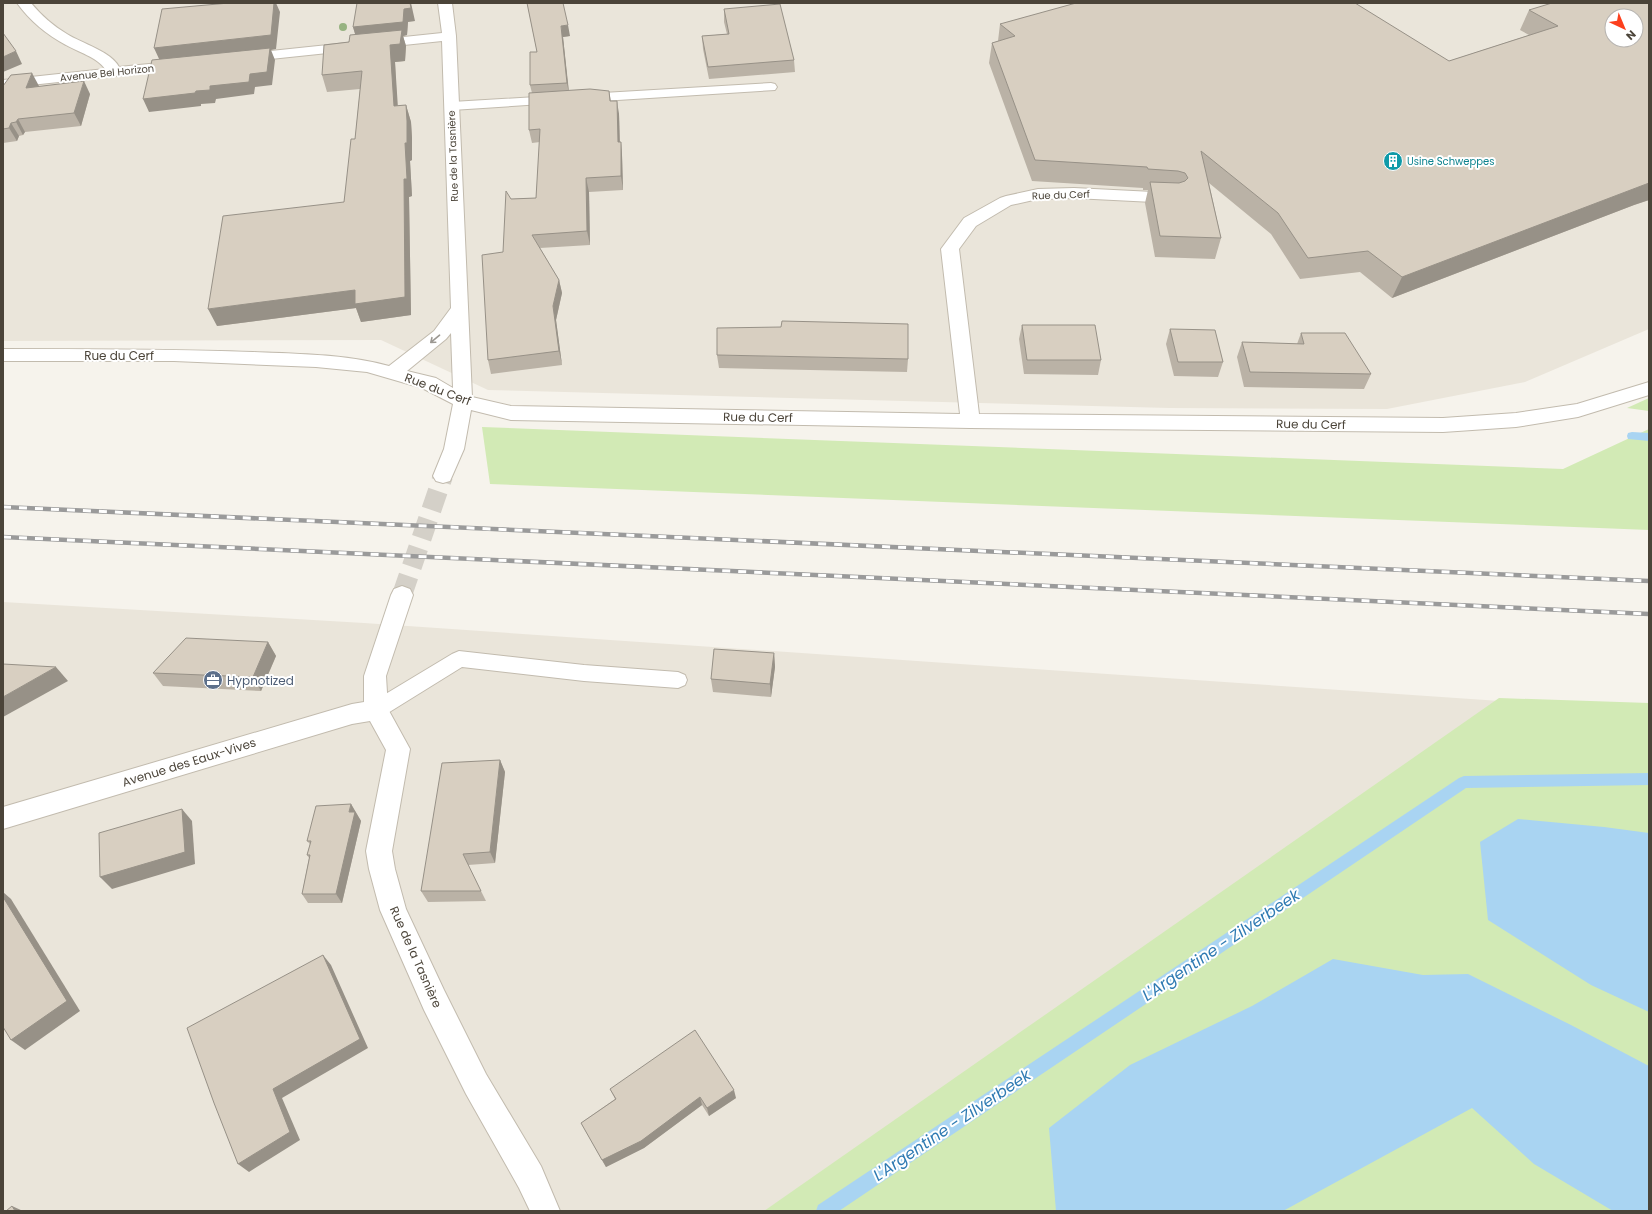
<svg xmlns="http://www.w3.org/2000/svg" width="1652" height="1214" viewBox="0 0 1652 1214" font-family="Poppins,sans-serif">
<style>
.residential{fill:#eae5da;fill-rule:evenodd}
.green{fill:#d2eab5}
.water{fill:#a9d4f2}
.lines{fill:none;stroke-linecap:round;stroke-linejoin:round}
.stream{fill:#a9d4f2;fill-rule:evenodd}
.minor-tunnel{stroke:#d4d0c8;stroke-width:20;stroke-dasharray:20 10;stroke-linecap:butt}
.service-casing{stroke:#c2bbae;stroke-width:2}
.minor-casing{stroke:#c2bbae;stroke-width:2}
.service{fill:#fff;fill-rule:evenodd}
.minor{fill:#fff;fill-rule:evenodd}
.rail-casing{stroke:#9a9a9a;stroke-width:4.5}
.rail{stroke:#fff;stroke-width:3;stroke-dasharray:8;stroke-linecap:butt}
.tree{fill:#97b381}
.wall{fill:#bab2a6}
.shaded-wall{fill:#979187}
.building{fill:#d8cfc1;stroke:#979187;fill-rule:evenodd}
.oneway{stroke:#9c9892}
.labels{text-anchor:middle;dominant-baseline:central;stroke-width:4;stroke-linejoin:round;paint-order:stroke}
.far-street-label{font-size:10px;fill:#4b4439;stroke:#fff}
.far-culture-label{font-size:10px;fill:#0d838f;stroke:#fff;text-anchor:start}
.street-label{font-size:12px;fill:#4b4439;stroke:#fff}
.service-label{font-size:12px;fill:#4e5e75;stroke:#fff;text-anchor:start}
.near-water-label{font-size:16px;font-style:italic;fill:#2e7ab2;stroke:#fff}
</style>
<rect width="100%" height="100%" fill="#f6f3ec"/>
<g class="residential">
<path d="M3,3H1649V329L1525,382L1387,409L1169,408L488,390L381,340L3,341ZM1612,16H1636V40H1612Z"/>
<path d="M3,602L364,623L1500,701L765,1211H3Z"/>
</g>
<g class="green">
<path d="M1649,398V411L1627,408Z"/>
<path d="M482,427L1563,469L1649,429V530L490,484Z"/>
<path d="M1499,698L1649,703V1211H764Z"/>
</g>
<g class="water">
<path d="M1518,819L1604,827L1649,833V1012L1591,985L1488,920L1480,842Z"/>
<path d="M1333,959L1423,975L1468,974L1571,1025L1649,1066V1211H1613L1534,1164L1472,1108L1283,1211H1056L1049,1128L1130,1065L1252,1006Z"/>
</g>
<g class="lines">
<g class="stream">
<path d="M1632,432L1649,433V441L1628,439L1627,436L1628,433Z"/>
<path d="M1649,773V785L1466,788L839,1211H816L818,1205L1459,778L1464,776Z"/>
</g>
<path class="minor-tunnel" d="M402,595L443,476"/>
<g class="service-casing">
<g id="service">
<path d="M771,83L775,84L777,87L775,90L586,102L582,101L580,98L582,95L586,94Z"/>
<path d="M553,96L557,97L559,100L557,103L452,110L448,109L446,106L448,103L452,102Z"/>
<path d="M459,651L584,665L678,672L685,675L687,680L685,685L678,688L584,681L462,667L383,716L376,718L369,716L366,710L369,704L452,654Z"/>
</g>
</g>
<g class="minor-casing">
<g id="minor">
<path d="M17,3H31C41,15 53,26 67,34C81,43 112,52 119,67L179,61L184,62L186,65L184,68L179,69L3,88V80L105,69C97,57 78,52 66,45C47,35 30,21 17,3Z"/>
<path d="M438,3H452L456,36L472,397L511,406L960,414L941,249L964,218L1000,198L1006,196L1038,189L1074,188L1173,193L1179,195L1181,198L1179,201L1173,203L1074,198L1038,199L1011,205L976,226L959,249L979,414L1443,418L1516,413L1577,404L1649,382V395L1578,417L1516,427L1443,432L970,428L511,420L471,410L464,449L450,481L443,483L436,481L433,476L444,449L453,404L422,388L367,372L316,367L174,361H3V349C86,349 169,349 253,352C298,354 345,354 389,366L434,331L451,308L442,41L243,62L238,61L236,58L238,55L243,54L442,33ZM451,333L453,388L436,378L407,371L446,339Z"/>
<path d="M402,586L410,589L413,595L386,676L388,709L410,749L392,851L395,869L406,909L444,990L486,1074L541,1166L560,1211H530L519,1188L466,1094L424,1010L380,910L369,869L366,851L386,750L370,721L352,724L3,829V807L352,704L364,702V676L391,595L394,589Z"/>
</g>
</g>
<use href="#service" class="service"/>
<use href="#minor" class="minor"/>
<g class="rail-casing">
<g id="rail">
<path d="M3,507L1649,581"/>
<path d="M3,537L1649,614"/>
</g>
</g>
<use href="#rail" class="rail"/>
</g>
<circle class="tree" cx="343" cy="27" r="4"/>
<g class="wall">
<path d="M527,3L570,36L563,37L569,91H609L611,101L619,114L620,142H621L622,155L623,190L589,192L590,245L540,248L559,280L562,293L556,320L562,365L491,374L488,360L511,199L536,198L540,142L532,143L529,130L532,93L530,85L537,52Z"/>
<path d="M1649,3V200L1634,205L1392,298L1360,272L1300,279L1271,234L1209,183L1221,238L1215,259L1155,257L1145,203L1148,190H1143V188L1032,181L989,63L992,43L998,41L1000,24L1449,61L1529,35L1520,30L1529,10Z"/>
<path d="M724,9L794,60L795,72L709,79L703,49L702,36L727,34L724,22Z"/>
<path d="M415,21L408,22L407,35L403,36L406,46L405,61L395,62L397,106L406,105L411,122L412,138V160L410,161L412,196L409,197L411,315L361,322L356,308L217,326L344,202L355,139L360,89L327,92L322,75L355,34L353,27Z"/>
<path d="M3,86H39L38,87L90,94L81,126L25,132L23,135L19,136L17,141L3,143Z"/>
<path d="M1022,325L1101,360L1098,375L1024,374L1019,339Z"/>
<path d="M1170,329L1223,362L1218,377L1174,376L1166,344Z"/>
<path d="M1301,333L1371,374L1364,389L1244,387L1237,357L1242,342L1297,344Z"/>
<path d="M717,355L908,359L907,372L719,368Z"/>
<path d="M268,642L276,656L261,691L163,686L153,673Z"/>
<path d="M774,653L775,667L771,697L713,692L711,679Z"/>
<path d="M500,760L505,772L495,863L468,865L486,901L428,902L421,891Z"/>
<path d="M351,804L361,821L342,903H308L302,894L309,858L307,855L310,844L307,841Z"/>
<path d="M610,1089L736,1098L709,1116L702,1105L644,1148L606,1167L581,1123L615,1099Z"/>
</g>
<g class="shaded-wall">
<path d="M274,3H276L280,12L276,49L271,50L275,60L272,85L255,87L254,94L216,99L215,103L201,104V106L149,112L143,99L160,61L154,48Z"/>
<path d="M410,3H411L415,21L408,22L407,35L403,36L406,46L405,61L395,62L399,124L357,40L353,27L404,9Z"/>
<path d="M568,25L570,36L563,37L569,94L567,83L561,26Z"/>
<path d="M16,51L22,64L3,72V57Z"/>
<path d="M32,73L39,86L33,101L26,88Z"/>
<path d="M84,81L90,94L81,126L74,113Z"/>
<path d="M617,101L619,114L620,155L618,142Z"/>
<path d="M406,105L411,122L412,138V160L410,161L412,196L409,197L411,315L361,322L356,308L217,326L208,309L355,290L404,179Z"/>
<path d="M18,119L25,132L23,135L16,122Z"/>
<path d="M11,123L19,136L17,141L9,128Z"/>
<path d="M621,142L622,155L623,190L621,176Z"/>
<path d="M586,178L589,192L590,245L587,231Z"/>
<path d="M1649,183V200L1634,205L1392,298L1402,277Z"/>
<path d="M559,280L562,293L556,320L562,365L559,351L553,306Z"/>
<path d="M268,642L276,656L261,691L253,677Z"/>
<path d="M774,653L775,667L771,697L770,684Z"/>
<path d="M56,667L68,681L3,717V697Z"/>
<path d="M500,760L505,772L495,863L490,852Z"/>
<path d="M351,804L361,821L342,903L336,894Z"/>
<path d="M182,809L192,821L195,864L112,889L100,877Z"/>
<path d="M3,892L11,899L80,1011L25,1050L11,1040Z"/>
<path d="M323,955L331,965L368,1048L282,1098L300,1140L249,1172L238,1164L273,1089Z"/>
<path d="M734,1090L736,1098L709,1116L707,1108Z"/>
<path d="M700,1097L702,1105L644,1148L606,1167L602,1160Z"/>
<path d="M12,1206L23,1211H15Z"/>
</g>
<g class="building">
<path d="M229,3H274L271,35L154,48L162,9Z"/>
<path d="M357,3H410L411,8L404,9L403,22L353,27Z"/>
<path d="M527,3H563L568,25L561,26L567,83L530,85V52H537Z"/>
<path d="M1076,3H1355L1449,61L1558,26L1529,10L1552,3H1649V183L1402,277L1368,251L1308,258L1278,213L1201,151L1221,238L1160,236L1150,182L1179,183L1185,181L1188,178L1185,173L1178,171L1148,169L1147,167L1035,160L992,43L1015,36L1000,24ZM1612,16H1636V40H1612Z"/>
<path d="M780,4L794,60L708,67L702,36L729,34L724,9Z"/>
<path d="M402,30L400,44L390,45L394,106L406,105L407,121V143H405L407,179H404L405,297L355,304V290L208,309L223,216L344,202L351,139H355L362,71L322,75L324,45L349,42L350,35Z"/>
<path d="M3,33L16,51L3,57Z"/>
<path d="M270,48L267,72L250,74L249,82L210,86V90L196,91L195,93L143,99L152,60Z"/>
<path d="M32,73L26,88L84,81L74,113L18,119L16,122L11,123L9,128L3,129V86L11,75Z"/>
<path d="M590,89L609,91L610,101H617L618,142H621V176L586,178L587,231L532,235L559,280L553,306L559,351L488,360L482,255L503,252L506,191L511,199L536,198L540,129L529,130V93Z"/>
<path d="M782,321L908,324V359L717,355V328L781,327Z"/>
<path d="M1022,325H1095L1101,360H1027Z"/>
<path d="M1170,329L1215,330L1223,362H1178Z"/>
<path d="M1301,333H1345L1371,374L1250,372L1242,342L1304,344Z"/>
<path d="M186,638L268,642L253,677L153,673Z"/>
<path d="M714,649L774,653L770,684L711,679Z"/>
<path d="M3,664L56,667L3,697Z"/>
<path d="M500,760L490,852L463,854L481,891H421L442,763Z"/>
<path d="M351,804L349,812H355L336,894H302L310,855H307L311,841H307L316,806Z"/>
<path d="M182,809L185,852L100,877L99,833Z"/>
<path d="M3,897L67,1001L11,1040L3,1027Z"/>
<path d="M323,955L360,1039L273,1089L290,1132L238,1164L214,1103L187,1028Z"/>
<path d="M695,1030L734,1090L707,1108L700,1097L641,1141L602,1160L581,1123L616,1099L610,1089Z"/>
<path d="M12,1206L15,1211H6Z"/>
</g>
<defs><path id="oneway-shaft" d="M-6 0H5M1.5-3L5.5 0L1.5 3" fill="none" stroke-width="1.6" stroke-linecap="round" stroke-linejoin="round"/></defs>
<use class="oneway" href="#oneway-shaft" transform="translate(435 339) rotate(140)"/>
<defs>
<g id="building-disc" transform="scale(1)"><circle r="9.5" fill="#0f9aa8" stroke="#fff"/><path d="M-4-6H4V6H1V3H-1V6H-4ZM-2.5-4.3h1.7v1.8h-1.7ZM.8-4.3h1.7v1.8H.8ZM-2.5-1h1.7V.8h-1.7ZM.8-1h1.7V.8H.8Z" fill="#fff"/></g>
<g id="office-disc" transform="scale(1)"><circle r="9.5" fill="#5c6f8a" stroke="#fff"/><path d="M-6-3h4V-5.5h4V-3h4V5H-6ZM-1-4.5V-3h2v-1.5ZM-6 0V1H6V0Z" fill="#fff"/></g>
</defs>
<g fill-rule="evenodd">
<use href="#building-disc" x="1393" y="161"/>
<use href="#office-disc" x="213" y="680"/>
</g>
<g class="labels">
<g class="far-street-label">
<text transform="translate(107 73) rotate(-6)">Avenue Bel Horizon</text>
<text transform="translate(453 156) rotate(-92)">Rue de la Tasnière</text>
<text transform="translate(1061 195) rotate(-2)">Rue du Cerf</text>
</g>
<g class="far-culture-label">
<text x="1407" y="161">Usine Schweppes</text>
</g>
<g class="street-label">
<text x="119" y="355">Rue du Cerf</text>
<text transform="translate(438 389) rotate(21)">Rue du Cerf</text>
<text transform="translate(758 417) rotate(1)">Rue du Cerf</text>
<text transform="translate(1311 424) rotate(1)">Rue du Cerf</text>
<text transform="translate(189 762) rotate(-17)">Avenue des Eaux-Vives</text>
<text transform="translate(416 957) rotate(66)">Rue de la Tasnière</text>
</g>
<g class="service-label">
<text x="227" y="680">Hypnotized</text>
</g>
<g class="near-water-label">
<text transform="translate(1221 945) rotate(-34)">L'Argentine - Zilverbeek</text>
<text transform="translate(952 1125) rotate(-34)">L'Argentine - Zilverbeek</text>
</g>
</g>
<rect width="1652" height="1214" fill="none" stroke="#4b4439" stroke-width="8"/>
<g transform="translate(1624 28) rotate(136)"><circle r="19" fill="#ffffff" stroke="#b7b4b0"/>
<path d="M0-3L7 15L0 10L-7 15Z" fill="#fc3f1d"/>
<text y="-6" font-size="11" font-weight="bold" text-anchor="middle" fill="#4b4439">N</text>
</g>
</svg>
